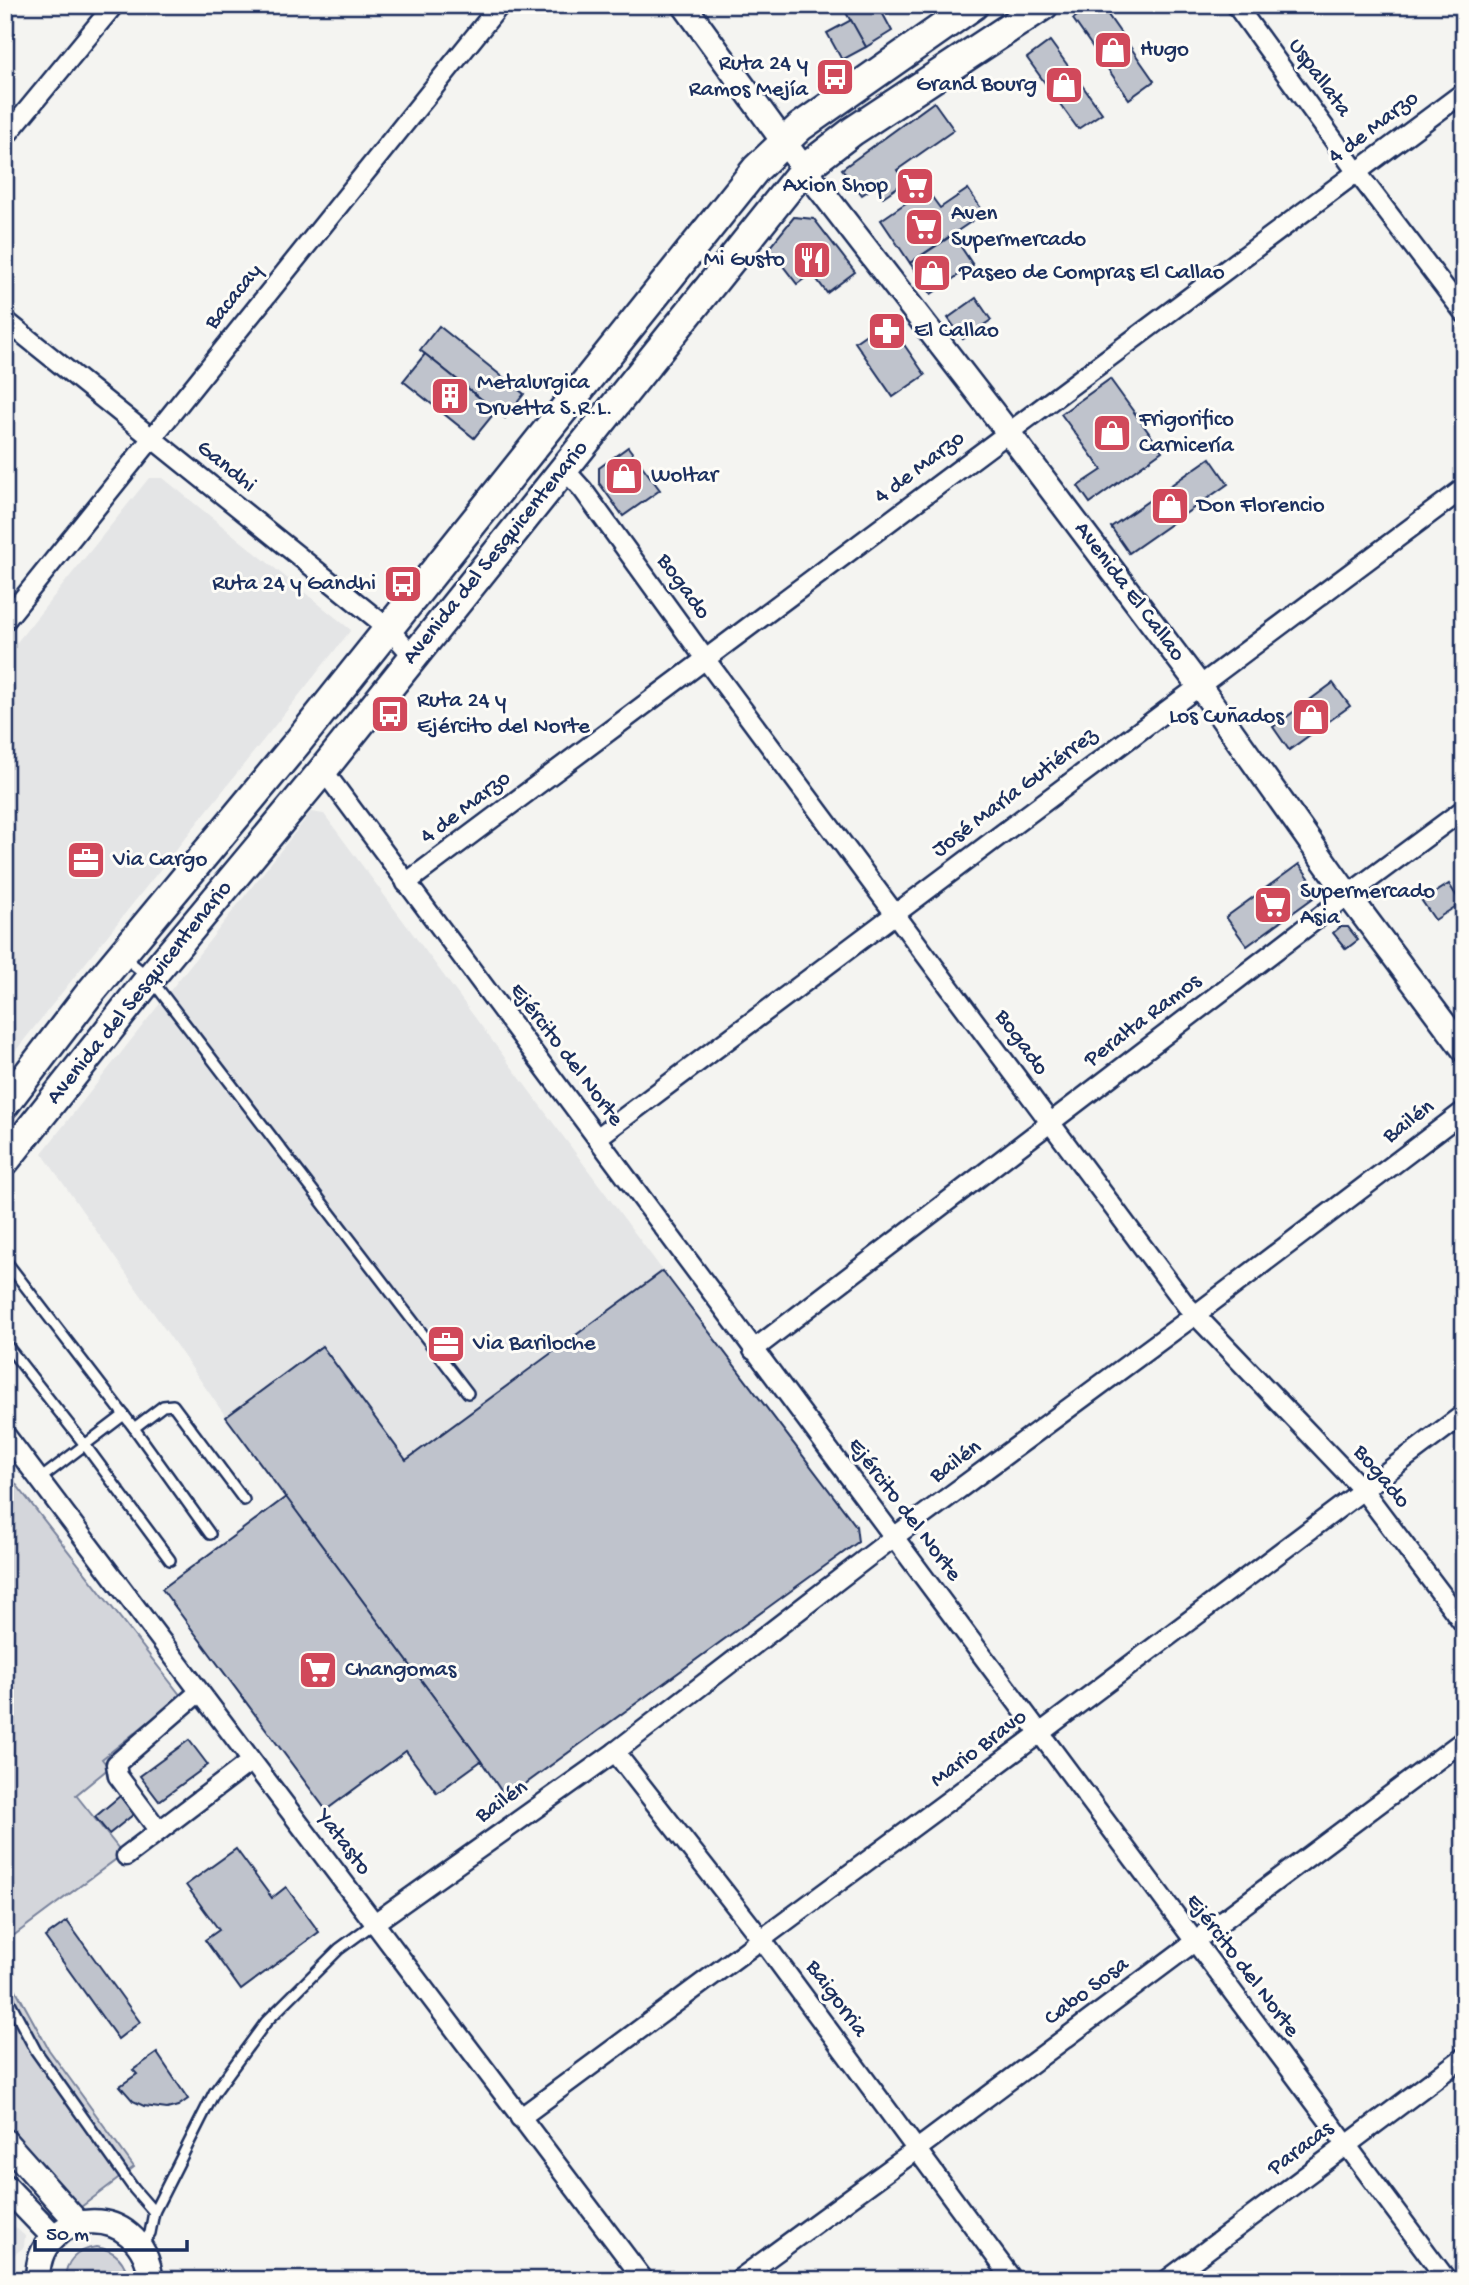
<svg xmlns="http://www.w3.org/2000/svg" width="1469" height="2285" viewBox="0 0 1469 2285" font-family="'Gochi Hand',sans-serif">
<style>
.built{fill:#e4e5e6}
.green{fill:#d4d6db;stroke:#78829c;stroke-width:2}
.building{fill:#bfc3cc;stroke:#1b2f5e;stroke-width:2}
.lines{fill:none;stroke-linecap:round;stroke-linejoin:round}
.service-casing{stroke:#1b2f5e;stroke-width:14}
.minor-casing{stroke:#1b2f5e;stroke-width:23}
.tertiary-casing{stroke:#1b2f5e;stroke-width:28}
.primary-casing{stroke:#1b2f5e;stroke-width:33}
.service{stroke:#fdfcf7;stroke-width:9}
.minor{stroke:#fdfcf7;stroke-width:18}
.tertiary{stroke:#fdfcf7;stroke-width:23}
.primary{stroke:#fdfcf7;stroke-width:28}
.labels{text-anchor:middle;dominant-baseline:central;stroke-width:6;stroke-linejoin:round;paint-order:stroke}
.poi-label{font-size:23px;fill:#1b2f5e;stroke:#fdfcf7;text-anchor:start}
.street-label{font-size:23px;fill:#1b2f5e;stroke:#fdfcf7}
</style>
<rect width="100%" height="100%" fill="#f4f4f1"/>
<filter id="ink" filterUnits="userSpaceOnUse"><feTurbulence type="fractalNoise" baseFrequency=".0143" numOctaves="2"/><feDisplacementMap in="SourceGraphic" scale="14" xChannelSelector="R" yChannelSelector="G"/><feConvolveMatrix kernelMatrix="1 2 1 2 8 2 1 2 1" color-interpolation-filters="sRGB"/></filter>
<g filter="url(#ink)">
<g class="built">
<path d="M149,478H163L351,630L5,1064V657Z"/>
<path d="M311,812L324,814L663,1271L856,1526L858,1542L506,1798L481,1761L226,1417L42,1153Z"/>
<path d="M5,2218L25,2236L24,2247L5,2262Z"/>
</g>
<g class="green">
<path d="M5,1470L181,1696L102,1759L109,1768L76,1795L123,1854L5,1942Z"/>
<path d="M5,1970L49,2050L134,2167L77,2210L5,2134Z"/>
<path d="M96,2247C115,2250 126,2260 128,2280H65C65,2260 78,2250 96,2247Z"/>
</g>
<g class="building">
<path d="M854,5H878L892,31L866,47L845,11Z"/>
<path d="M1092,5H1101L1154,81L1129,99L1073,19Z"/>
<path d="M851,20L866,47L842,60L827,33Z"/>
<path d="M1050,41L1102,113L1078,129L1027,58Z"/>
<path d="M934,102L954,130L897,170L905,182L883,197L875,186L862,195L842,169Z"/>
<path d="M926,189L940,208L968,189L984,213L910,263L881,220Z"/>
<path d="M794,217L814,219L855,272L827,293L812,273L797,284L769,248Z"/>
<path d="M953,235L973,265L931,294L910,263Z"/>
<path d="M976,298L991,320L963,339L948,318Z"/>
<path d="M887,320L925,375L893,397L855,342Z"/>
<path d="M439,326L524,394L505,418L420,350Z"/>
<path d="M425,354L496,411L474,438L403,381Z"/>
<path d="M1110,379L1162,451L1090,503L1078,486L1102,470L1061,414Z"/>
<path d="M628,447L660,490L623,516L599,483V468Z"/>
<path d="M1210,458L1228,484L1129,553L1111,527Z"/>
<path d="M1333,683L1350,706L1289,750L1273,727Z"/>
<path d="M1299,864L1320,893L1247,946L1226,917Z"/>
<path d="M1449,884L1461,903L1435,920L1422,901Z"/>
<path d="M1340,927H1348L1358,940L1346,949L1333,933Z"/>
<path d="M663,1271L856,1526L858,1542L506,1798L481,1761L226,1417L322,1346L406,1460Z"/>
<path d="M286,1497L481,1761L437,1793L406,1751L326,1810L162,1589Z"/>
<path d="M189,1740L208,1765L159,1801L140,1776Z"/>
<path d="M120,1796L134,1814L109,1834L95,1817Z"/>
<path d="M236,1849L272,1898L286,1887L319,1932L241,1990L205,1940L219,1930L186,1885Z"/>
<path d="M67,1921L140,2022L118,2039L45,1937Z"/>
<path d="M157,2053L188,2099L178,2106L167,2109L144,2106L133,2101L120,2086L137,2074L133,2070Z"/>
</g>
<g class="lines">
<g class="service-casing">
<g id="service">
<path d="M125,958L150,978L468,1393"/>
<path d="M5,1260L134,1428L210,1534"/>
<path d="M5,1343L85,1445L170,1560"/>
<path d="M134,1428L163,1406L173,1405L244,1500"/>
<path d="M40,1479L124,1415"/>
<path d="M5,1993L36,2051L134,2189L154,2212L214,2093L266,2022L339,1949L373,1924"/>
<path d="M141,2246L150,2233L154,2212"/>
</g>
</g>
<g class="minor-casing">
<g id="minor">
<path d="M1236,5L1356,171L1464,313"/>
<path d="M5,137L114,5"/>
<path d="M5,320L388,628L413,656"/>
<path d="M564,469L583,490L706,660L1186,1305L1363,1490L1464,1624"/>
<path d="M5,621L500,5"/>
<path d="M323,770L1447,2280"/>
<path d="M406,883L1464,92"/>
<path d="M597,1138C887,922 1173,703 1464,488"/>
<path d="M753,1350L1348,895L1464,809"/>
<path d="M5,1434L644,2280"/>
<path d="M615,1752L762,1940L1013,2280"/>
<path d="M159,1831L118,1776L116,1764L199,1692"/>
<path d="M126,1856L251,1761"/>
<path d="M373,1924L615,1752L894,1537L1195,1315L1464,1111"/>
<path d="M520,2118L1040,1733L1464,1414"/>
<path d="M738,2280L916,2150L1464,1740"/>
<path d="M1167,2280L1464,2057"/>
</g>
</g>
<g class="tertiary-casing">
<g id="tertiary">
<path d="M684,5L783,141L1008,432L1198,684L1348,895L1464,1050"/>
<path d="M5,2141L79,2224"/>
<path d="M5,2186L54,2237"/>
<path d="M38,2280C34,2208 143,2197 151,2280"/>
</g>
</g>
<g class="primary-casing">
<g id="primary">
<path d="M5,1104L89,994L297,743L756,169L800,127L974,5"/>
<path d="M5,1161L150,978L323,770L804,169L853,131L1044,5"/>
</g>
</g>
<use href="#service" class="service"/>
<use href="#minor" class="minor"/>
<use href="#tertiary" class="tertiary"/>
<use href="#primary" class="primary"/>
</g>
</g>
<defs>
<g id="shop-square" transform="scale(2.0125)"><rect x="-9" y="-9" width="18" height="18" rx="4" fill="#d1495b" stroke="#fdfcf7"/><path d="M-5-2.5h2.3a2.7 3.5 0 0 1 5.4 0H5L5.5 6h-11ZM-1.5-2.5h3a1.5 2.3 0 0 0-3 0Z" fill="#fff"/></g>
<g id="bus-square" transform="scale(2.0125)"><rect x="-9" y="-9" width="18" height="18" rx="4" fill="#d1495b" stroke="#fdfcf7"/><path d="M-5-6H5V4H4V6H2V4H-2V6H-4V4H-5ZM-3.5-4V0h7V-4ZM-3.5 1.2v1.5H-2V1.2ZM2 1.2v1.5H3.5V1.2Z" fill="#fff"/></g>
<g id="supermarket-square" transform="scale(2.0125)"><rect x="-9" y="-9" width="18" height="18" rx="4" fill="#d1495b" stroke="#fdfcf7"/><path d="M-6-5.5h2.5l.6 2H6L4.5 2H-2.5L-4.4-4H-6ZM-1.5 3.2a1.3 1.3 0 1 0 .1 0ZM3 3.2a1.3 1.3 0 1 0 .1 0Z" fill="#fff"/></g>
<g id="restaurant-square" transform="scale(2.0125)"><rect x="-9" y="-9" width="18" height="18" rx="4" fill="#d1495b" stroke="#fdfcf7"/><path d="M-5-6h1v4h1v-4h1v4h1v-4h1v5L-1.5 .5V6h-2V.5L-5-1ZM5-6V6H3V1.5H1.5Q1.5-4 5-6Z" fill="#fff"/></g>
<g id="pharmacy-square" transform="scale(2.0125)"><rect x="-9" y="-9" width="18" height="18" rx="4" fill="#d1495b" stroke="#fdfcf7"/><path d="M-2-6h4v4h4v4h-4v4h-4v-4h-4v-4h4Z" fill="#fff"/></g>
<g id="building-square" transform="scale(2.0125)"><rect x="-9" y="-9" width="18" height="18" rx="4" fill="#d1495b" stroke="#fdfcf7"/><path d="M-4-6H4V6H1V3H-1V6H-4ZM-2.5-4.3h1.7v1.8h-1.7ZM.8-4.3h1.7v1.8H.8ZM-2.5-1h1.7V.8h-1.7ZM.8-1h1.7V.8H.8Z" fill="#fff"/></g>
<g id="office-square" transform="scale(2.0125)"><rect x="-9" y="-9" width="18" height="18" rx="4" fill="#d1495b" stroke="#fdfcf7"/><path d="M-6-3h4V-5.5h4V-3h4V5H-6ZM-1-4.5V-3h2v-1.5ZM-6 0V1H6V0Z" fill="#fff"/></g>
</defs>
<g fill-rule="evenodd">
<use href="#shop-square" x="1113" y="50"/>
<use href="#bus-square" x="835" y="77"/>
<use href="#shop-square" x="1064" y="85"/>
<use href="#supermarket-square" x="915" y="186"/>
<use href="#supermarket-square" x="924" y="227"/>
<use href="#restaurant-square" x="812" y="260"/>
<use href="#shop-square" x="932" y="273"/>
<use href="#pharmacy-square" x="887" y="331"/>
<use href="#building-square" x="450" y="396"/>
<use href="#shop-square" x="1112" y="433"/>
<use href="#shop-square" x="624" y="476"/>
<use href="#shop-square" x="1170" y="506"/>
<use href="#bus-square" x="403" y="584"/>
<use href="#bus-square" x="390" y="714"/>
<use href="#shop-square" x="1311" y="717"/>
<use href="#office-square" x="86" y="860"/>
<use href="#supermarket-square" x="1273" y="905"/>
<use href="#office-square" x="446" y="1344"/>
<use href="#supermarket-square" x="318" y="1670"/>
</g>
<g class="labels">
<g class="poi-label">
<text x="1140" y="50">Hugo</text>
<text x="808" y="64" text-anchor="end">Ruta 24 y<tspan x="808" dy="26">Ramos Mejía</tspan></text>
<text x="1037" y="85" text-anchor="end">Grand Bourg</text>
<text x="888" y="186" text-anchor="end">Axion Shop</text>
<text x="951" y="214">Aven<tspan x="951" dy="26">Supermercado</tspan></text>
<text x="785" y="260" text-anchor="end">Mi Gusto</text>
<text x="959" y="273">Paseo de Compras El Callao</text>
<text x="914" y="331">El Callao</text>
<text x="477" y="383">Metalurgica<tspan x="477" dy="26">Druetta S.R.L.</tspan></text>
<text x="1139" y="420">Frigorifico<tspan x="1139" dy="26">Carnicería</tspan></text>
<text x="651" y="476">Woltar</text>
<text x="1197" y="506">Don Florencio</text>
<text x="376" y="584" text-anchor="end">Ruta 24 y Gandhi</text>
<text x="417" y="701">Ruta 24 y<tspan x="417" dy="26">Ejército del Norte</tspan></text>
<text x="1284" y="717" text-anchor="end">Los Cuñados</text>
<text x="113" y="860">Via Cargo</text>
<text x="1300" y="892">Supermercado<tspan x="1300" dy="26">Asia</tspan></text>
<text x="473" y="1344">Via Bariloche</text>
<text x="345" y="1670">Changomas</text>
</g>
<g class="street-label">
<text transform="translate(1319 78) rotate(54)">Uspallata</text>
<text transform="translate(1374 128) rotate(-37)">4 de Marzo</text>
<text transform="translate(234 297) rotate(-51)">Bacacay</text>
<text transform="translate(226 467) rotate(39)">Gandhi</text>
<text transform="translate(920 468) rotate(-37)">4 de Marzo</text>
<text transform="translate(496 553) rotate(-51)">Avenida del Sesquicentenario</text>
<text transform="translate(683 587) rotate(54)">Bogado</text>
<text transform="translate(1129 592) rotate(53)">Avenida El Callao</text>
<text transform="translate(1015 793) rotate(-37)">José María Gutiérrez</text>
<text transform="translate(466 808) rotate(-37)">4 de Marzo</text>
<text transform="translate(140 993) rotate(-51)">Avenida del Sesquicentenario</text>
<text transform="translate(1143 1021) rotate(-37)">Peralta Ramos</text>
<text transform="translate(1021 1043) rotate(54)">Bogado</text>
<text transform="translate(566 1055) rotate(53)">Ejército del Norte</text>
<text transform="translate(1409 1122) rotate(-37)">Bailén</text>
<text transform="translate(956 1462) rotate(-36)">Bailén</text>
<text transform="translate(1381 1477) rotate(50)">Bogado</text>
<text transform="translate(904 1510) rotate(53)">Ejército del Norte</text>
<text transform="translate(979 1749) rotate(-37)">Mario Bravo</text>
<text transform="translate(502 1802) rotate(-35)">Bailén</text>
<text transform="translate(343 1843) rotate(53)">Yatasto</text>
<text transform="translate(1242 1966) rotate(53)">Ejército del Norte</text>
<text transform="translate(1087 1992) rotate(-37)">Cabo Sosa</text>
<text transform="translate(836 1999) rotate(54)">Baigorria</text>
<text transform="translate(1301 2149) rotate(-37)">Paracas</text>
</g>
</g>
<rect width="1469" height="2285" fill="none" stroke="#fdfcf7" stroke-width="28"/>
<rect x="14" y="14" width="1441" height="2257" fill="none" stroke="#1b2f5e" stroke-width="2.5" filter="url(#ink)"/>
<path d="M35 2240v10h152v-10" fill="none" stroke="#1b2f5e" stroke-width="3.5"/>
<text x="46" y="2240" font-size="21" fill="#1b2f5e" stroke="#fdfcf7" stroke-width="5" paint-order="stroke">50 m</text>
</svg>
